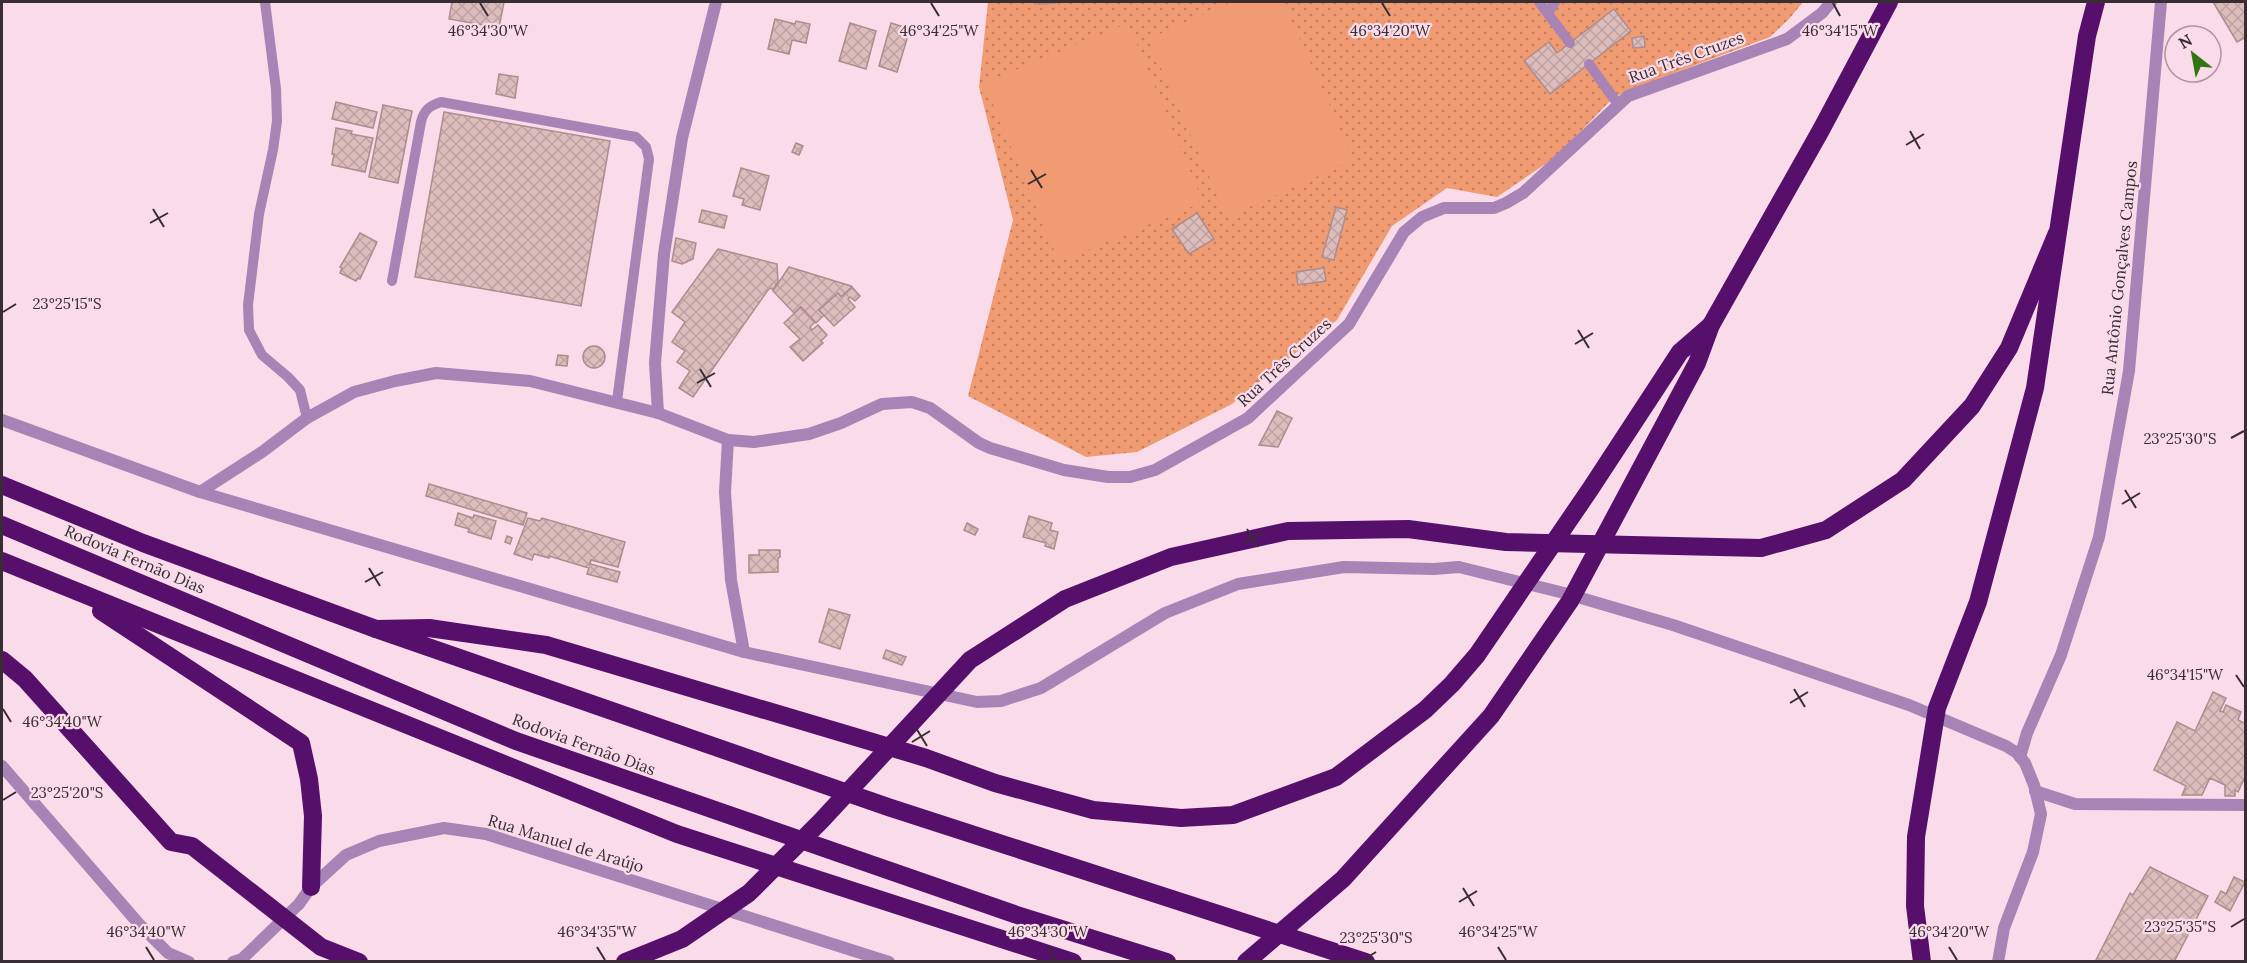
<svg xmlns="http://www.w3.org/2000/svg" width="2247" height="963" viewBox="0 0 2247 963" font-family="Lora,serif">
<style>
.grass{fill:url(#grass-dots)}
.garden{fill:#f09b71}
.building{fill:url(#building-cross-hatch);stroke:#ac8c8d;stroke-width:1.5}
.lines{fill:none;stroke-linecap:round;stroke-linejoin:round}
.service{stroke:#a783b6;stroke-width:10}
.minor{stroke:#a783b6;stroke-width:12}
.tertiary{stroke:#a783b6;stroke-width:12}
.motorway{stroke:#56106c;stroke-width:18}
.ticks{fill:none;stroke:#382d33;stroke-width:2}
.labels{text-anchor:middle;dominant-baseline:central;stroke-width:4.5;stroke-linejoin:round;paint-order:stroke}
.street-label{font-size:16px;fill:#382d33;stroke:#f9dbea}
.ticks-label{font-size:15px;text-anchor:middle;fill:#382d33;stroke:#f9dbea;stroke-width:4.5;stroke-linejoin:round;paint-order:stroke}
</style>
<defs>
<pattern id="grass-dots" width="8" height="8" patternUnits="userSpaceOnUse" patternTransform="scale(1.5)"><rect width="8" height="8" fill="#f09b71"/><path d="M2 2h.1M6 6h.1" fill="none" stroke="#c37f5d" stroke-width="1.8" stroke-linecap="round"/></pattern>
<pattern id="building-cross-hatch" width="8" height="8" patternUnits="userSpaceOnUse" patternTransform="scale(1.5)"><rect width="8" height="8" fill="#ddbcbc"/><path d="M0 0l8 8M0 8l8-8" fill="none" stroke="#bea2a2"/></pattern>
</defs>
<rect width="100%" height="100%" fill="#f9dbea"/>
<path class="grass" d="M988,2H1803L1789,19L1770,37L1626,91L1611,100L1557,156L1497,197L1447,188L1392,226L1337,320L1232,404L1137,452L1086,457L968,396L1013,220L979,87Z"/>
<g class="garden">
<path d="M1231,2H1283L1354,160L1227,217L1148,39Z"/>
<path d="M1128,23L1203,202L1059,262L984,83Z"/>
</g>
<g class="building">
<path d="M452,2H504L499,28L449,19Z"/>
<path d="M1038,2H1055V3L1038,4Z"/>
<path d="M2213,2H2246V37L2237,42Z"/>
<path d="M1614,9L1631,31L1550,94L1524,61L1549,42L1557,53Z"/>
<path d="M775,19L795,24L796,21L810,24L806,43L792,40L789,54L768,49Z"/>
<path d="M850,23L876,31L866,69L839,61Z"/>
<path d="M891,23L910,29L897,72L879,66Z"/>
<path d="M1644,36L1645,47L1633,48L1632,38Z"/>
<path d="M499,74L518,77L515,98L496,94Z"/>
<path d="M336,102L377,112L373,128L332,119Z"/>
<path d="M383,105L412,111L398,183L369,177Z"/>
<path d="M444,112L610,141L581,306L415,277Z"/>
<path d="M336,128L352,131L351,134L373,138L365,172L332,165L334,154H332Z"/>
<path d="M796,143L803,146L799,155L792,152Z"/>
<path d="M741,168L769,176L760,210L742,205L744,199L733,196Z"/>
<path d="M1336,207L1347,210L1334,260L1322,257Z"/>
<path d="M702,210L727,216L724,228L699,222Z"/>
<path d="M1197,213L1214,239L1189,254L1172,229Z"/>
<path d="M360,233L377,242L360,279L358,278L356,281L340,273L342,268L340,267Z"/>
<path d="M676,238L696,243L693,259L682,264L672,261Z"/>
<path d="M718,249L777,264L778,282L773,290L771,288L768,290L693,397L679,388L690,371L677,362L685,351L672,342L685,322L672,312Z"/>
<path d="M789,267L851,286L852,287L841,297L838,293L819,310L824,315L816,323L801,307L794,313L773,291Z"/>
<path d="M1324,268L1326,281L1298,285L1296,272Z"/>
<path d="M852,287L860,296L855,301L850,297L848,299L855,307L834,326L819,310L838,293L841,297Z"/>
<path d="M801,307L815,322L810,327L812,330L818,325L827,335L821,341L823,343L803,361L790,347L800,339L784,323Z"/>
<circle cx="594" cy="357" r="11"/>
<path d="M558,355L568,356L567,366L556,365Z"/>
<path d="M1277,411L1292,418L1278,447L1259,445Z"/>
<path d="M429,484L527,513L523,525L426,496Z"/>
<path d="M458,513L473,518L474,515L496,521L491,539L468,532L469,529L455,525Z"/>
<path d="M1029,516L1052,523L1050,530L1058,532L1054,549L1045,546L1046,543L1023,537Z"/>
<path d="M528,518L540,521L542,518L625,542L618,567L591,560L590,564L620,572L617,582L587,574L589,568L549,556V558L534,554L532,560L514,554Z"/>
<path d="M967,523L978,529L975,535L964,530Z"/>
<path d="M507,536L512,538L510,544L505,542Z"/>
<path d="M759,550H780V557L778,558V572L749,573V555H759Z"/>
<path d="M829,609L850,615L840,649L819,642Z"/>
<path d="M886,650L906,657L902,665L883,658Z"/>
<path d="M2213,692L2226,698L2220,711L2223,712L2226,705L2241,712L2238,720L2244,723L2246,720V775L2238,792L2235,790V796H2225V785L2210,778L2202,795H2182L2186,786L2154,770L2177,722L2195,731Z"/>
<path d="M2150,867L2208,896L2174,962H2095L2130,893L2133,895Z"/>
<path d="M2234,877L2245,882L2230,911L2215,902L2221,891L2226,894Z"/>
</g>
<g class="lines">
<g class="service">
<path d="M265,2L276,89L277,121L273,150L259,214L248,305L249,330L262,355L288,377L300,390L307,418"/>
<path d="M1539,2L1570,43"/>
<path d="M1548,13L1555,2"/>
<path d="M1589,64L1617,103"/>
<path d="M392,281L421,122C424,110 429,106 441,102L636,137L646,147L649,159L617,401"/>
</g>
<g class="minor">
<path d="M658,413L655,363L664,254L682,138L716,2"/>
<path d="M728,440L725,492L731,580L744,652"/>
<path d="M200,492L262,452L307,418L354,392L395,381L436,373L530,381L658,413L728,440L754,442L809,434L841,423L882,404L912,402L930,408L979,443L990,448L1064,470L1108,477H1130L1155,470L1248,418L1349,324L1404,232L1422,217L1444,208H1494L1506,203L1523,193L1628,96L1787,39L1822,13L1831,2"/>
<path d="M2020,757L2027,733L2061,655L2099,537L2129,371L2161,2"/>
<path d="M2,766L139,924L168,953L189,962"/>
<path d="M2035,791L2075,804L2246,805"/>
<path d="M233,962L242,959L299,904L311,887L346,855L379,841L444,828L486,834L889,962"/>
</g>
<path class="tertiary" d="M2,420L200,492L744,652L977,702L1001,701L1041,688L1165,613L1238,584L1344,567L1434,569L1459,567L1564,593L1673,625L1909,705L2006,746L2017,753L2025,763L2034,785L2041,814L2033,852L2004,928L1998,962"/>
<g class="motorway">
<path d="M2,485L143,543L376,629L888,807L1366,962"/>
<path d="M2,525L516,741L1017,915L1167,962"/>
<path d="M2,561L677,834L1073,962"/>
<path d="M101,611L301,743L309,779L313,816L311,887"/>
<path d="M376,629L429,628L546,645L926,758L995,783L1093,810L1181,818L1233,815L1336,777L1425,710L1452,684L1477,655L1591,488L1680,352L1711,325"/>
<path d="M2,660L25,679L171,842L192,846L321,947L359,962"/>
<path d="M625,962L682,939L749,893L821,821L970,660L1065,599L1171,557L1288,531L1408,529L1506,542L1761,548L1826,530L1903,480L1972,406L2009,348L2057,233"/>
<path d="M1246,962L1343,879L1491,716L1570,601L1697,363L1711,325L1821,130L1889,2"/>
<path d="M1922,962L1915,906L1916,837L1937,708L1978,602L2035,388L2087,36L2096,2"/>
</g>
</g>
<path class="ticks" d="M480,3L488,16M931,3L939,16M1382,3L1390,16M1833,3L1840,16M1910,131L1920,149M1906,145L1924,134M1031,170L1042,188M1028,184L1046,174M153,209L164,227M150,223L168,213M3,312L16,304M1578,330L1589,348M1575,344L1593,333M700,369L711,387M697,383L715,373M2231,438L2244,431M2125,490L2136,508M2122,504L2140,493M1247,529L1258,547M1244,543L1262,532M369,568L380,586M365,582L383,572M2236,675L2244,687M1794,689L1805,707M1790,703L1808,692M3,709L11,722M916,728L927,746M912,742L930,731M3,800L16,792M1463,888L1474,906M1459,902L1477,891M2231,927L2244,919M146,947L154,960M597,947L605,960M1048,947L1055,960M1498,947L1506,960M1949,947L1957,960M1363,960L1376,952"/>
<g class="labels">
<g class="street-label">
<text transform="translate(1686 57) rotate(-20)">Rua Três Cruzes</text>
<text transform="translate(2119 278) rotate(-84)">Rua Antônio Gonçalves Campos</text>
<text transform="translate(1284 362) rotate(-43)">Rua Três Cruzes</text>
<text transform="translate(135 559) rotate(23)">Rodovia Fernão Dias</text>
<text transform="translate(584 744) rotate(20)">Rodovia Fernão Dias</text>
<text transform="translate(566 843) rotate(17)">Rua Manuel de Araújo</text>
</g>
</g>
<g class="ticks-label">
<text x="488" y="36">46°34'30"W</text>
<text x="939" y="36">46°34'25"W</text>
<text x="1390" y="36">46°34'20"W</text>
<text x="1840" y="36">46°34'15"W</text>
<text x="67" y="309">23°25'15"S</text>
<text x="2180" y="444">23°25'30"S</text>
<text x="2185" y="680">46°34'15"W</text>
<text x="62" y="727">46°34'40"W</text>
<text x="67" y="798">23°25'20"S</text>
<text x="2180" y="932">23°25'35"S</text>
<text x="146" y="937">46°34'40"W</text>
<text x="597" y="937">46°34'35"W</text>
<text x="1048" y="937">46°34'30"W</text>
<text x="1498" y="937">46°34'25"W</text>
<text x="1949" y="937">46°34'20"W</text>
<text x="1376" y="943">23°25'30"S</text>
</g>
<rect width="2247" height="963" fill="none" stroke="#382d33" stroke-width="6"/>
<g transform="translate(2193 54) rotate(329)"><circle r="28" fill="#f9dbea" stroke="#ac95a1" stroke-width="1.5"/>
<path d="M0-4.5L10 22L0 15L-10 22Z" fill="#327411"/>
<text y="-9" font-size="16" font-weight="bold" text-anchor="middle" fill="#382d33">N</text>
</g>
</svg>
